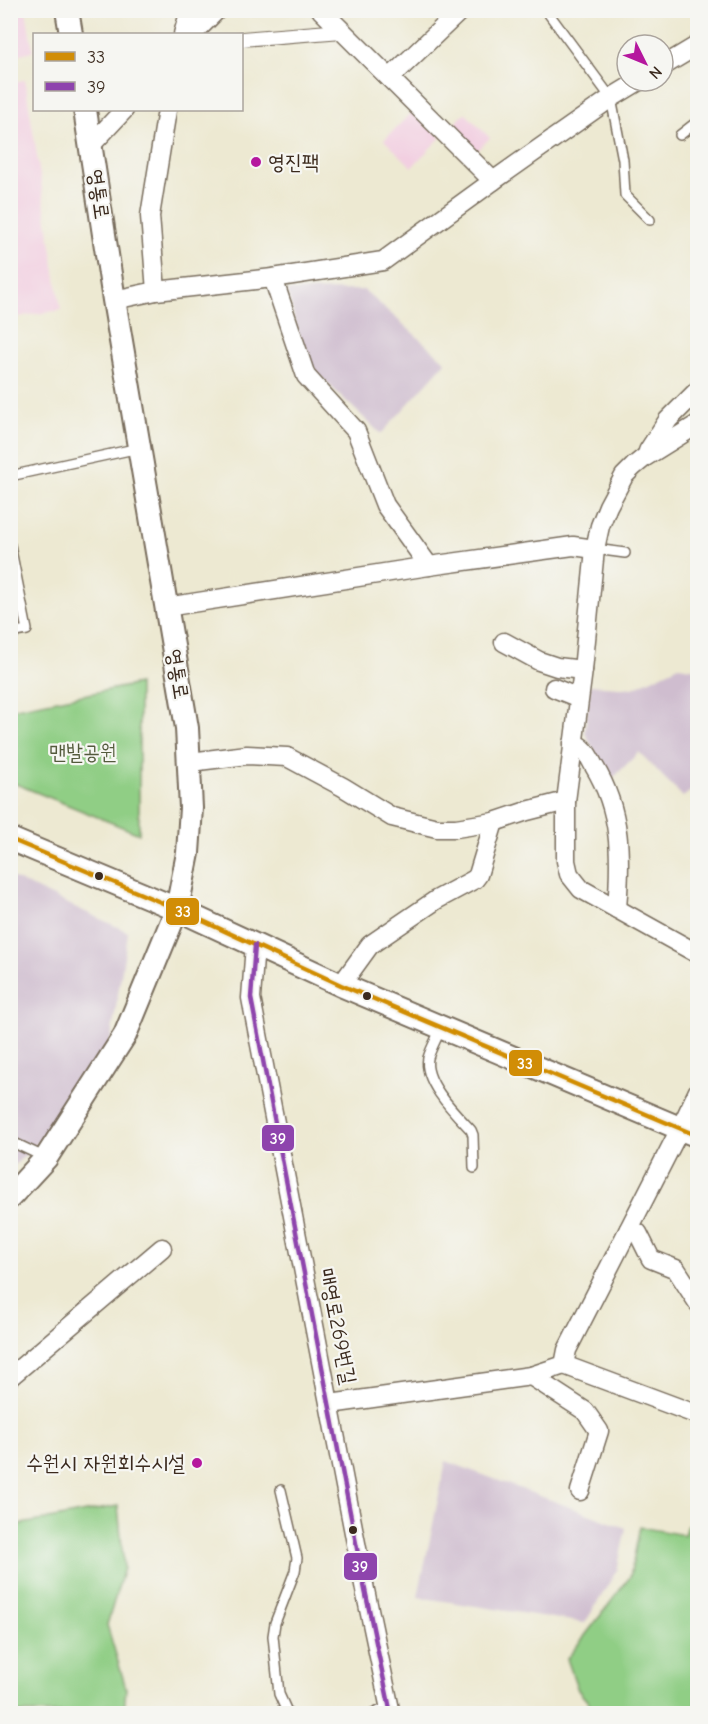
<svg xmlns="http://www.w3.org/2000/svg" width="708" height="1724" viewBox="0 0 708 1724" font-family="'Comic Neue','Poor Story',sans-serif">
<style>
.built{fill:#f2cfe1}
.industrial{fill:#cfbdcf}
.green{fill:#90ce85;stroke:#667c52;stroke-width:1.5}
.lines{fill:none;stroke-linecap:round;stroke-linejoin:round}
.service-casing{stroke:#796d5d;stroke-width:12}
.pedestrian-casing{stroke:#796d5d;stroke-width:16}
.minor-casing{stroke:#796d5d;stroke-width:21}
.tertiary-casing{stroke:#796d5d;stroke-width:26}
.service{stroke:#fff;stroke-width:9}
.pedestrian{stroke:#fff;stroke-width:14}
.minor{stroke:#fff;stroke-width:18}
.tertiary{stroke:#fff;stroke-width:22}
.bus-1-casing{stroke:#f6f6f2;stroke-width:9}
.bus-2-casing{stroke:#f6f6f2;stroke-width:9}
.bus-1{stroke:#d18d06;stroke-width:4.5}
.bus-2{stroke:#8e44ad;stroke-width:4.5}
.poi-dot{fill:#b5179e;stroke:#f6f6f2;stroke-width:2}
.bus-dot{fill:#3b2a1e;stroke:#f6f6f2;stroke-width:2}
.labels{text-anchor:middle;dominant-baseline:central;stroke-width:4.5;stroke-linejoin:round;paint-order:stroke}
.poi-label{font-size:21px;fill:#3b2a1e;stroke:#f6f6f2;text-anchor:start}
.street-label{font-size:21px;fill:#3b2a1e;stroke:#f6f6f2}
.park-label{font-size:21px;fill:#545b3d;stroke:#f6f6f2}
.line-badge{stroke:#f6f6f2;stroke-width:2}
.badge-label{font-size:16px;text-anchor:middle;font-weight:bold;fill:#fff}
</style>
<rect width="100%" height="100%" fill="#f6f6f2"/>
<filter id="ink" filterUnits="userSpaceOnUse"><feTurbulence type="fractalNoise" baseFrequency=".0167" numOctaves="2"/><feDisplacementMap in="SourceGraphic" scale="12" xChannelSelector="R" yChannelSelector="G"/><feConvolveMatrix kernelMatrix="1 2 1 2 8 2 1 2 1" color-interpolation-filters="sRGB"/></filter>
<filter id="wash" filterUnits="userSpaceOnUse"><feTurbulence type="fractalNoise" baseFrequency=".008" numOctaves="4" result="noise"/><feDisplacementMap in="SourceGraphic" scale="24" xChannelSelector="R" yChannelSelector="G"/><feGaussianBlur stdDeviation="1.35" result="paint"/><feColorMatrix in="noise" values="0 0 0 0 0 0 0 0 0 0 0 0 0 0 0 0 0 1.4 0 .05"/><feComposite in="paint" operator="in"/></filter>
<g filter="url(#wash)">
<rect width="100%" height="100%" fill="#ede9d2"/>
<g class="built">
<path d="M11,10L26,11L33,51L11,56Z"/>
<path d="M25,80L61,310L11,318V82Z"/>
<path d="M414,110L441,137L412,167L384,140Z"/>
<path d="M465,113L490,138L469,158L445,134Z"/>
</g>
<g class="industrial">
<path d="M364,290L446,362L381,434L306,363L287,291Z"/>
<path d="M679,666L697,669V786L683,797L639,752L612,779L604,772L585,732L590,685L633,688Z"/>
<path d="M11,877L128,932L109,1050L34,1147L11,1168Z"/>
<path d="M446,1461L626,1528L617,1570L585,1623L418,1597Z"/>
</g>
<g class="green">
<path d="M139,684V834L11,782V709Z"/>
<path d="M118,1506L124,1568L107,1625L126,1688L124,1713H11V1526Z"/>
<path d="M687,1525L697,1528V1713H597L578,1690L567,1659L630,1577L640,1527L684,1535Z"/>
</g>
</g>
<g filter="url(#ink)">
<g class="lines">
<g class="service-casing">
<g id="service">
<path d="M546,10L611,98L623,160L625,195L650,220"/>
<path d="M680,135L698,121"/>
<path d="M10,476L139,448"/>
<path d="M10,545L27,630L10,633"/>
<path d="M595,549L625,553"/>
<path d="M441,1028C437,1038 431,1048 428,1058C423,1082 456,1114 471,1130L473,1135L474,1168"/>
<path d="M10,1141L46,1158"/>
<path d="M281,1490L297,1558L295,1571L275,1623L273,1636L279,1694L288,1714"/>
<path d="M373,1714L388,1707"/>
</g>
</g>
<g class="pedestrian-casing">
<path id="pedestrian" d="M242,39L342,31"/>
</g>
<g class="minor-casing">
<g id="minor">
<path d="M183,34L190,10"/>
<path d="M193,34L217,10"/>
<path d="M663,66L698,45"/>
<path d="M390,78L461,10"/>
<path d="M92,144L124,110"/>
<path d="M493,181L611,98L639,81"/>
<path d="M273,278L306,376L356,431L385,505L429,566"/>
<path d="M156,291L150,216L167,110"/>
<path d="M114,300L156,291L273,278L383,261L493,181L321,10"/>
<path d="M698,424L645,457L634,466L624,476L608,506L600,526L595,549L583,670L566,801V861L569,874L581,889L698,954"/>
<path d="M648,451L668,420L698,390"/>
<path d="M166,607L429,566L573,546L595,549"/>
<path d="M504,642L539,661L557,667L583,670"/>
<path d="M554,688L574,696L579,695"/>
<path d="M573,743C585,747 588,755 594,766C622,812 621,857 617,909"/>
<path d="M190,762L247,755L287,757L343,787L392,817L437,828H456L494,822L527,811L566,801"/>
<path d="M255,945L251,998L365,1590L391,1714"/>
<path d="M341,985L370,945L436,900L475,879L478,875L494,822"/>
<path d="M629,1229L638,1233L651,1259L676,1269L698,1303"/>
<path d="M564,1365L698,1415"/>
<path d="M531,1376L564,1365L567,1350L680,1129L698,1091"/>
<path d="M10,1377L162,1248"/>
<path d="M330,1404L531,1376L585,1411L599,1431L580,1491"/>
</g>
</g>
<g class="tertiary-casing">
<g id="tertiary">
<path d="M67,10L71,34"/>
<path d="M10,839L177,909L341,985L698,1136"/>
<path d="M10,1197L46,1158L125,1035L177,909L188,853L191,808L187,728L114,300L85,110"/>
</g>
</g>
<use href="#service" class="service"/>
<use href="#pedestrian" class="pedestrian"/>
<use href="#minor" class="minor"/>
<use href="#tertiary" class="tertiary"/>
<g class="bus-1-casing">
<path id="bus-1" d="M10,839L177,909L341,985L698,1136"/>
</g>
<g class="bus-2-casing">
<path id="bus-2" d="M255,945L251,998L365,1590L391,1714"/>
</g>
<use href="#bus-1" class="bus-1"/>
<use href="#bus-2" class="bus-2"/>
</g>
</g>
<g class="poi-dot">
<circle cx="256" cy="162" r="6"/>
<circle cx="197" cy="1463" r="6"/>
</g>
<g class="bus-dot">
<circle cx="99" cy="876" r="5"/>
<circle cx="367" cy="996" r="5"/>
<circle cx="353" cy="1530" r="5"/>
</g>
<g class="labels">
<g class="poi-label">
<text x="268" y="162">영진팩</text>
<text x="185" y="1463" text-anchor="end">수원시 자원회수시설</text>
</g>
<g class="street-label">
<text transform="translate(99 194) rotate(82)">영통로</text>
<text transform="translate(178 674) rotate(81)">영통로</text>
<text transform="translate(338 1326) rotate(79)">매영로269번길</text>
</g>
<g class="park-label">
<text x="83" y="752">맨발공원</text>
</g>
</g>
<g class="line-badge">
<rect x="165" y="897" width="35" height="29" rx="6" fill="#d18d06"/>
<rect x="508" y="1049" width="35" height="28" rx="6" fill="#d18d06"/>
<rect x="261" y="1124" width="34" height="28" rx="6" fill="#8e44ad"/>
<rect x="343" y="1552" width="35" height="29" rx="6" fill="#8e44ad"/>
</g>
<g class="badge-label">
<text x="183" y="917">33</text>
<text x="525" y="1069">33</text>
<text x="278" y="1144">39</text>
<text x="360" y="1572">39</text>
</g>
<rect width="708" height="1724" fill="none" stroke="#f6f6f2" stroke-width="36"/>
<rect x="33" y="33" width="210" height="78" fill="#f6f6f2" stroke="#aba49d" stroke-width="1.5"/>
<rect x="45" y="52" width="30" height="9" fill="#d18d06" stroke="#aba49d" stroke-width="1.5"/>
<text x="87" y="63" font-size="18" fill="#3b2a1e">33</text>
<rect x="45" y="82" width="30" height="9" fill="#8e44ad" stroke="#aba49d" stroke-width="1.5"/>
<text x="87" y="93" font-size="18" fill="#3b2a1e">39</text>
<g transform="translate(645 63) rotate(133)"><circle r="28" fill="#f6f6f2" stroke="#aba49d" stroke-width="1.5"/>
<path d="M0-4.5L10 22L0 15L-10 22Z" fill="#b5179e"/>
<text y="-9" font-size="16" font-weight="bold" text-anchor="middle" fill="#3b2a1e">N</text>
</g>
</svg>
